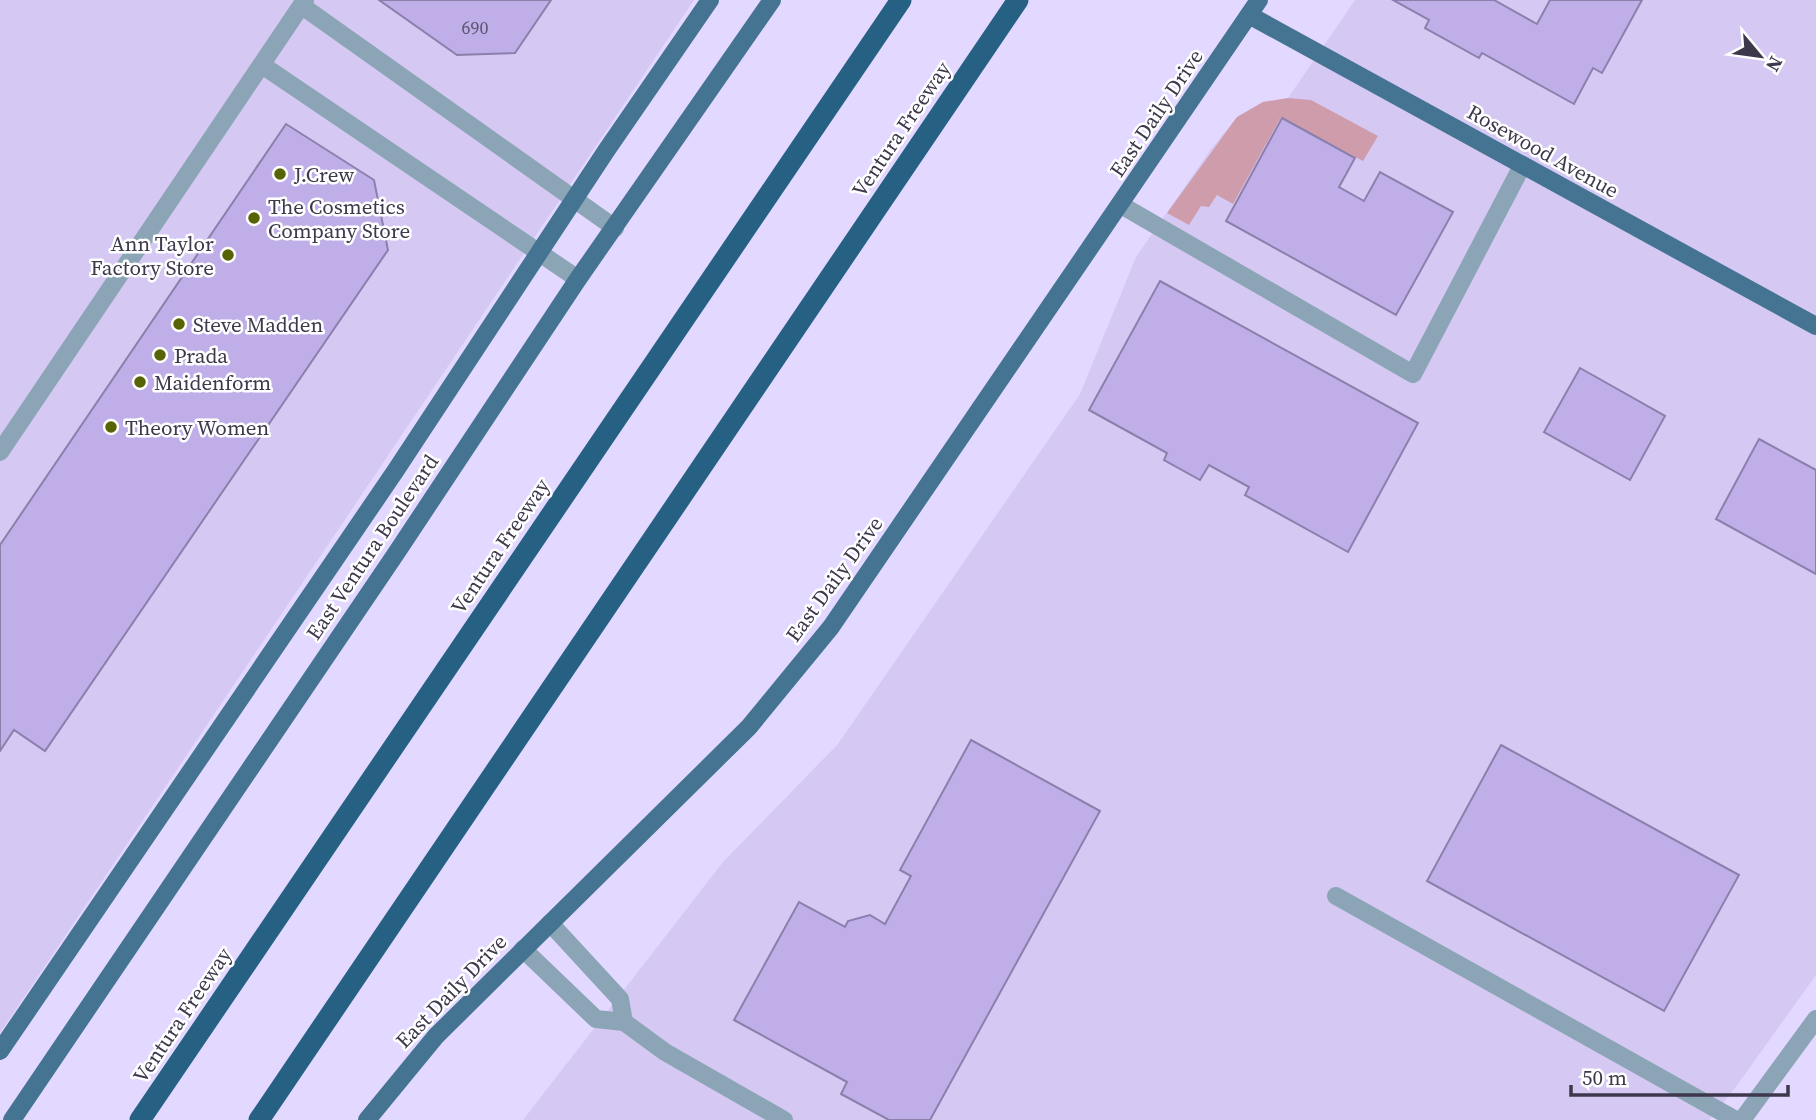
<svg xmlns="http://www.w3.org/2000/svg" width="1816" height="1120" viewBox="0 0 1816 1120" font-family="'Source Serif 4',serif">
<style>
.built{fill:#d5c9f4}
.green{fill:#cf9cac}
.building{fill:#bfaee8;stroke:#8c7fab;stroke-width:2}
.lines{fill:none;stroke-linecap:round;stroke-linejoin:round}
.minor{stroke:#8ca5b6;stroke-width:18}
.major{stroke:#447492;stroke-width:18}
.highway{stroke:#266184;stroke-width:21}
.poi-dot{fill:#576304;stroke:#fff;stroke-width:2.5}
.labels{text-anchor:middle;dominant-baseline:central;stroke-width:5;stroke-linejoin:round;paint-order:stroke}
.number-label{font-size:18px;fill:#5e5672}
.street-label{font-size:21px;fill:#3d384b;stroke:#fff}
.poi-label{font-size:21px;fill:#3d384b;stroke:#fff;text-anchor:start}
</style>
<rect width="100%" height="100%" fill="#e3d8ff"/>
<g class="built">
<path d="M0,0H694L0,1033Z"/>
<path d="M1355,0H1816V975L1735,1088L1709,1120H523L723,862L838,744L1080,394L1136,257L1211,149L1237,117L1263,102L1288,98Z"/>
</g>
<path class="green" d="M1288,98L1311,100L1378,136L1363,161L1281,117L1233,204L1217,195L1209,207L1201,206L1189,225L1167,213L1237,117L1263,102Z"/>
<g class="building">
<path d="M379,0H551L515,53L457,55Z"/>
<path d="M1393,0H1494L1537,24L1550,0H1642L1602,73L1593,68L1574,104L1482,53L1479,58L1425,28L1429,20Z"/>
<path d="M1282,118L1355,158L1339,187L1364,201L1380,172L1453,212L1396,315L1226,221Z"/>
<path d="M286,124L374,180L388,250L45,751L14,730L0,751V545Z"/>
<path d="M1160,281L1418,423L1348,552L1245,495L1249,487L1209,465L1200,480L1164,460L1167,453L1089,410Z"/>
<path d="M1580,368L1665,416L1630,480L1544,432Z"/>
<path d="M1759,439L1816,470V574L1716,519Z"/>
<path d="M971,740L1100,811L930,1120H889L841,1094L847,1082L734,1020L799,902L845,927L848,921L870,915L885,924L911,876L900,870Z"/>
<path d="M1501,745L1739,875L1664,1011L1427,881Z"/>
</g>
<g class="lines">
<g class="minor">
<path d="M302,6L615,228"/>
<path d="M262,65L578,279"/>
<path d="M1121,205L1413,374L1522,166"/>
<path d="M0,452L305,0"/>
<path d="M1336,896L1736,1120"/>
<path d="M550,923L620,999L624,1022"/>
<path d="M523,949L596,1019L624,1022L665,1052L784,1120"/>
<path d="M1742,1120L1816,1019"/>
</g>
<g class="major">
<path d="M1249,15L1816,326"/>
<path d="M0,1051L396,470L606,151L710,0"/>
<path d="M12,1120L397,552L578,279L772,0"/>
<path d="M367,1120L436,1036L749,727L831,627L1259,0"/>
</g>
<g class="highway">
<path d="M140,1120L901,0"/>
<path d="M259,1120L1018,0"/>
</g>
</g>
<g class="poi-dot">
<circle cx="280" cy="174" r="7"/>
<circle cx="254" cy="218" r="7"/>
<circle cx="228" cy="255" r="7"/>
<circle cx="179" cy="324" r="7"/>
<circle cx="160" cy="355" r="7"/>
<circle cx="140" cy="382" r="7"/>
<circle cx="111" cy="427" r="7"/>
</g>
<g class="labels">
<g class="number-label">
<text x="475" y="27">690</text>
</g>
<g class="street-label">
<text transform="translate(1156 113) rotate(-56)">East Daily Drive</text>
<text transform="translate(901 129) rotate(-56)">Ventura Freeway</text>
<text transform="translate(1543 151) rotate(29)">Rosewood Avenue</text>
<text transform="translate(500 546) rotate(-56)">Ventura Freeway</text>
<text transform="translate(372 547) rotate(-56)">East Ventura Boulevard</text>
<text transform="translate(834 579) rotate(-54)">East Daily Drive</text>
<text transform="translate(451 991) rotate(-46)">East Daily Drive</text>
<text transform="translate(182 1015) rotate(-56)">Ventura Freeway</text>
</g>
<g class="poi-label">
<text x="294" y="174">J.Crew</text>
<text x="268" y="206">The Cosmetics<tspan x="268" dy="24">Company Store</tspan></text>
<text x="214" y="243" text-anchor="end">Ann Taylor<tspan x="214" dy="24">Factory Store</tspan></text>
<text x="193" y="324">Steve Madden</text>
<text x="174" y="355">Prada</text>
<text x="154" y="382">Maidenform</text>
<text x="125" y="427">Theory Women</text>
</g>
</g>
<g transform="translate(1760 56) rotate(119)" stroke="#ffffff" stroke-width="5" paint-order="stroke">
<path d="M0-5L12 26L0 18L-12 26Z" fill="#3d384b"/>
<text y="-10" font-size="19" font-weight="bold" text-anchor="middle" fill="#3d384b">N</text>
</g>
<path d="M1571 1085v10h217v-10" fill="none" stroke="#3d384b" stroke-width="3.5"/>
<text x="1582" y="1085" font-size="21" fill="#3d384b" stroke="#ffffff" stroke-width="5" paint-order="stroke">50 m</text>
</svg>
